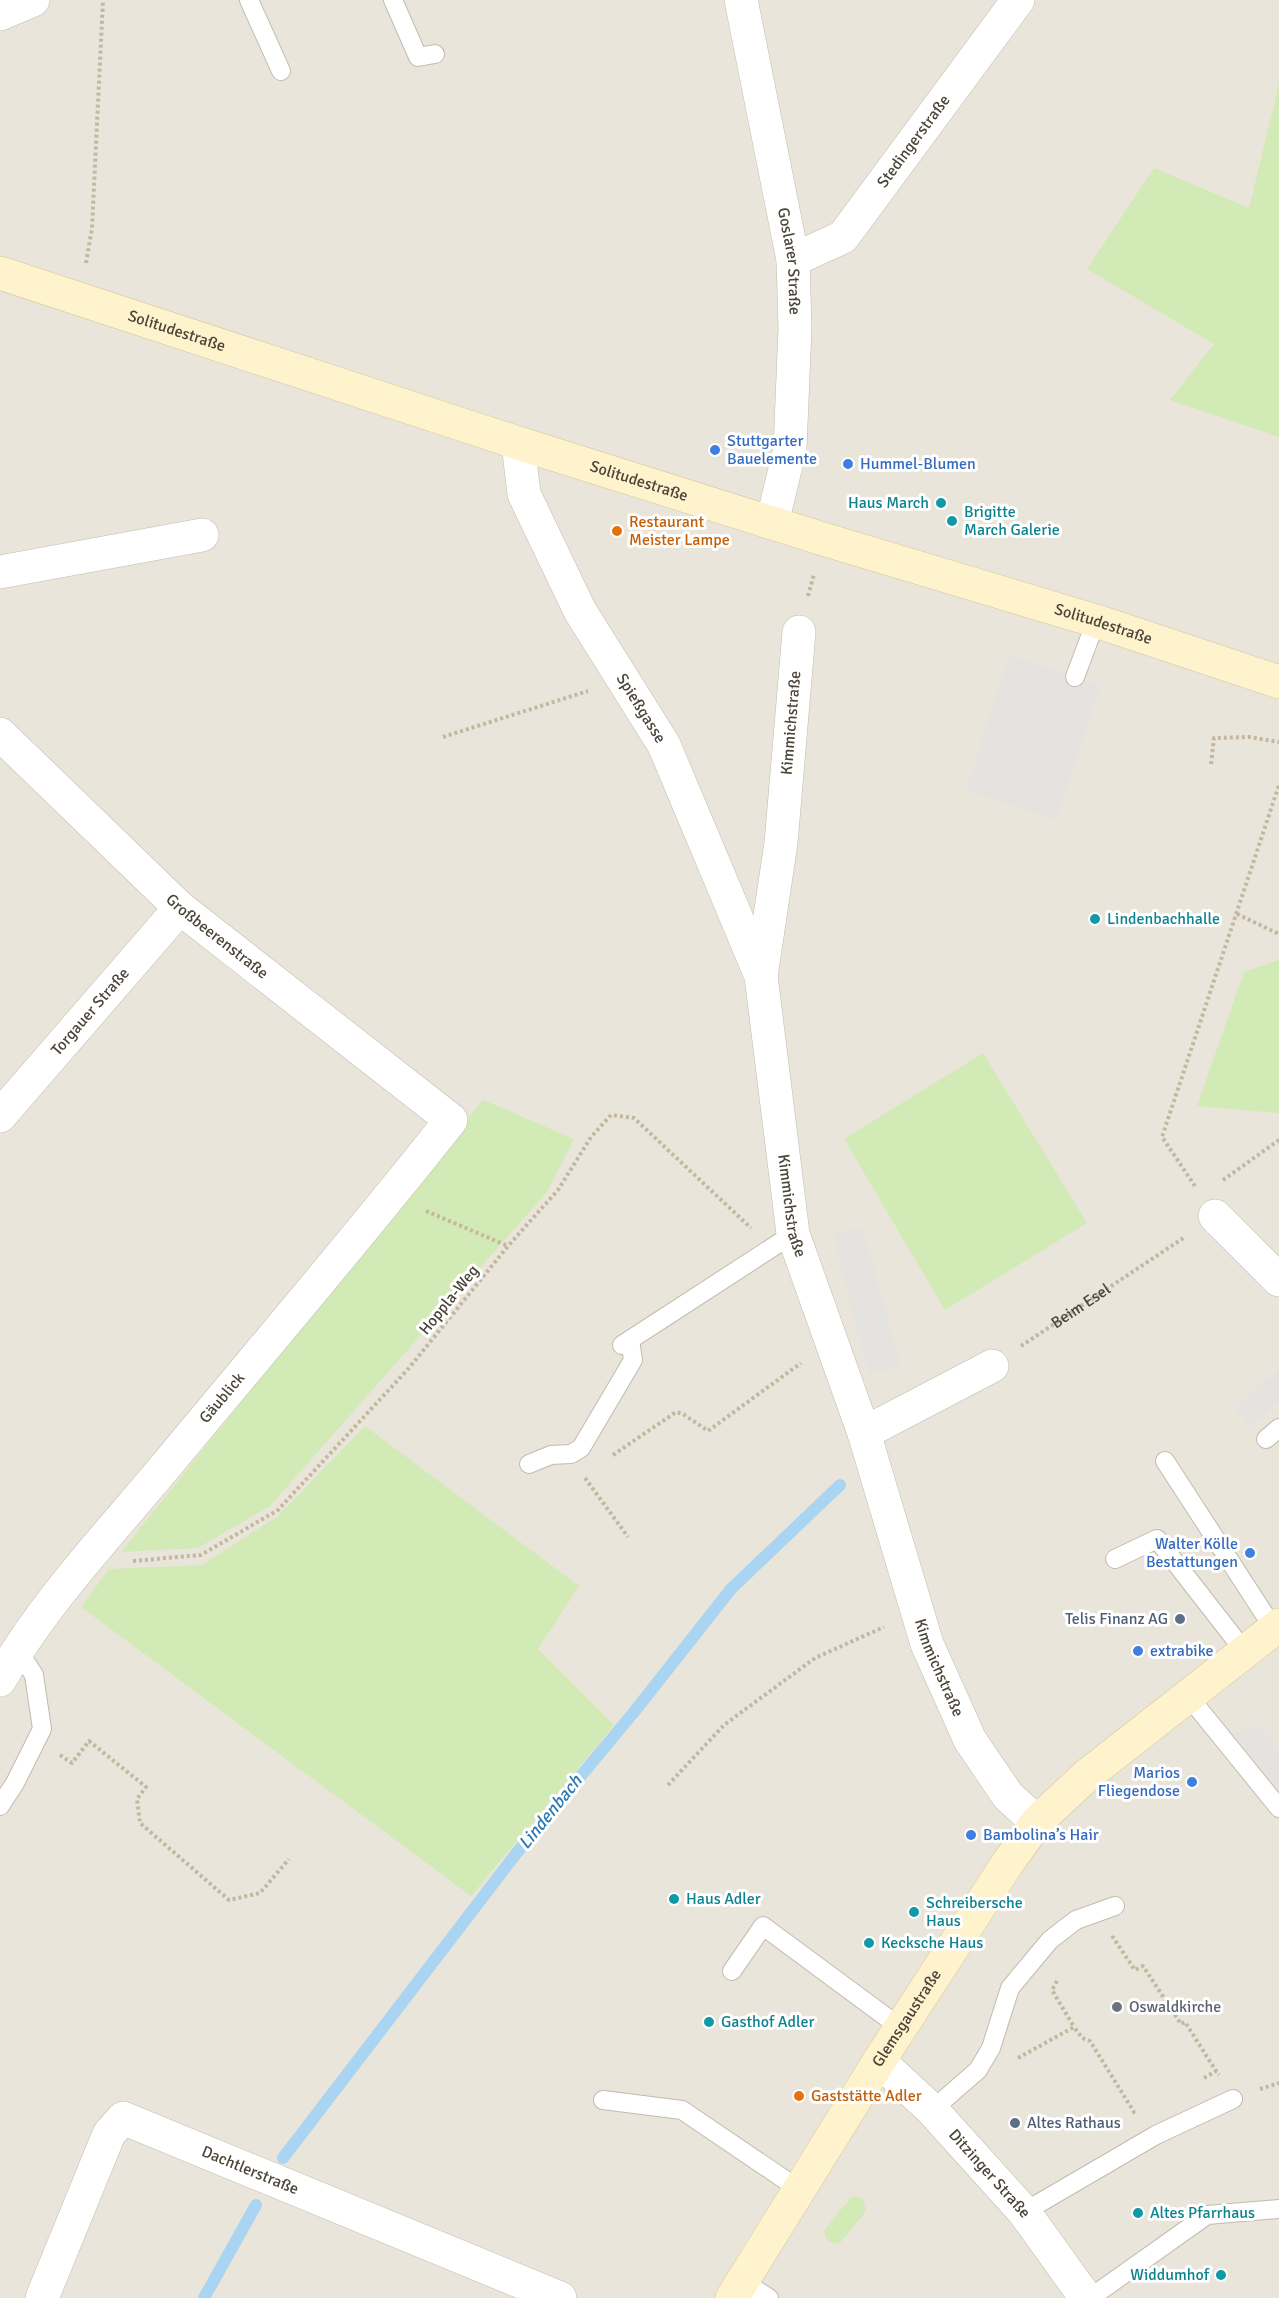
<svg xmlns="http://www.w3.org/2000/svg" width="1279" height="2298" viewBox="0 0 1279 2298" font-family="Signika,sans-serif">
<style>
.residential{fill:#eae5da}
.green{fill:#d2eab5}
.parking{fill:#e5e3e0}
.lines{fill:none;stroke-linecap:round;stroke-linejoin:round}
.stream{stroke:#a9d4f2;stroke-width:12}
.lane-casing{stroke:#c2bbae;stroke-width:20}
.street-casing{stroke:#c2bbae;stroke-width:34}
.secondary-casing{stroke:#d6c79b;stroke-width:34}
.path{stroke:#c4b79f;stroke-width:4;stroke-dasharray:3 3;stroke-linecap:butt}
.lane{stroke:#fff;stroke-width:18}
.street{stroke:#fff;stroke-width:33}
.secondary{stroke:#fff3cd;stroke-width:33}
.shop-dot{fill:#3f7fe0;stroke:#fff;stroke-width:2}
.culture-dot{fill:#0f9aa8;stroke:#fff;stroke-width:2}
.food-dot{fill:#e8710a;stroke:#fff;stroke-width:2}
.service-dot{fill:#5c6f8a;stroke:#fff;stroke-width:2}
.worship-dot{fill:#6b7280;stroke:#fff;stroke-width:2}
.labels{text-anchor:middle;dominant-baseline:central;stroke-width:6;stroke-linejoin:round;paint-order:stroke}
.street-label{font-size:16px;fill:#4b4439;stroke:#fff}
.shop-label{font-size:16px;fill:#366cbe;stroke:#fff;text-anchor:start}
.culture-label{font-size:16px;fill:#0d838f;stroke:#fff;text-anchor:start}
.food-label{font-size:16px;fill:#c56008;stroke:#fff;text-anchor:start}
.service-label{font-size:16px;fill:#4e5e75;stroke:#fff;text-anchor:end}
.worship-label{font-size:16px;fill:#5b616d;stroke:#fff;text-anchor:start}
.water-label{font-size:18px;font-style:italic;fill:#2e7ab2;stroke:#fff}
</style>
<rect width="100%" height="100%" fill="#f6f3ec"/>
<rect class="residential" x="0" y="0" width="1279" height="2298"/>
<g class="green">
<path d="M1279,84V437L1170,400L1214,344L1087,269L1154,168L1249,208Z"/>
<path d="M1279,960V1113L1197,1106L1244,972Z"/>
<path d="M983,1053L1087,1223L945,1310L844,1139Z"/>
<path d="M483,1100L574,1139L547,1192L270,1506L198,1548L121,1552Z"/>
<path d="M365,1426L579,1586L538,1649L614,1725L471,1896L81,1607L109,1569L202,1565L278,1516Z"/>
<path d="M856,2196L864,2201L866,2211L839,2244L827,2241L824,2231L851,2197Z"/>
</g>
<g class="parking">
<path d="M1009,655L1100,685L1056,820L966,791Z"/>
<path d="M862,1227L901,1366L868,1374L833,1235Z"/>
<path d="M1279,1369V1401L1250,1428L1234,1408Z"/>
<path d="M1259,1724L1279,1750V1790L1232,1733Z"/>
</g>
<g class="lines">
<g class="stream">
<path d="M283,2158L515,1855L634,1712L731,1589L840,1485"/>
<path d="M204,2298L256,2205"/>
</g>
<g class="lane-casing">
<g id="lane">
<path d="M249,0L281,71"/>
<path d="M393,0L418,57L435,54"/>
<path d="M1075,677L1096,621"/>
<path d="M622,1345L793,1234"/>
<path d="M1266,1439L1279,1428"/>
<path d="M1165,1461L1274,1629"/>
<path d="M529,1464L551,1455L571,1454L581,1448L633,1360L630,1340"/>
<path d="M1115,1559L1157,1539L1245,1652"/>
<path d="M1189,1697L1279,1808"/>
<path d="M0,1806L15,1783L42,1729L34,1675L17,1649"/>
<path d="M732,1971L763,1926L901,2028"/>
<path d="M603,2100L682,2110L800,2190"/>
<path d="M932,2110L978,2070L991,2048L1010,1988L1050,1940L1076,1920L1115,1906"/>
<path d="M1024,2212L1156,2135L1233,2099"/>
<path d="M742,2281L769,2298"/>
<path d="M1090,2298L1207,2215L1279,2209"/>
</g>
</g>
<g class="street-casing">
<g id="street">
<path id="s2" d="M741,0L793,260L795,328L790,449L772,523"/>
<path d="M0,14L33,0"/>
<path id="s3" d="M793,260L843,237L1018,0"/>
<path id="s4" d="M518,443L524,494L580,611L664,745L761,976"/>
<path d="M0,572L202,535"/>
<path id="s5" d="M799,632L781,843L761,976L793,1234L864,1433L927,1644L970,1740L1008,1796L1037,1822"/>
<path id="s6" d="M0,734L180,908L451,1120C358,1238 260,1352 164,1468C109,1534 42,1605 0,1680"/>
<path id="s7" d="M0,1116L180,908"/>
<path d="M1215,1216L1279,1280"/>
<path d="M864,1433L992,1366"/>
<path id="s8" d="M879,2061L932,2110L1024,2212L1086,2298"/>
<path id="s9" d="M42,2298L109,2134L123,2118L560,2298"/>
</g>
</g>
<g class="secondary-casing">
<g id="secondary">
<path id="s10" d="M0,273L518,443L823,539L1096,621L1279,682"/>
<path id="s11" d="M732,2298L879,2061L1009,1861L1037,1822L1086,1776L1279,1625"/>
</g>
</g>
<g class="path">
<path d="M86,263L92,228L103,0"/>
<path d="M808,596L814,574"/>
<path d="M443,737L588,691"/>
<path d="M1211,764L1214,738L1249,737L1279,742"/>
<path d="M1237,914L1279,934"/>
<path d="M1223,1180L1279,1140"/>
<path d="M1195,1186L1162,1137L1279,785"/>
<path d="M426,1211L508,1246"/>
<path id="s1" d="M1021,1346L1185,1237"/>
<path d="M613,1455L676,1412L683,1414L708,1431L801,1363"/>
<path d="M585,1478L628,1537"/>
<path d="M133,1561L201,1555L278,1510L409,1368L508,1246L558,1190L591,1137L611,1115L634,1118L751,1228"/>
<path d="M60,1755L72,1763L89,1741L146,1787L137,1799L140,1823L229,1900L260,1893L289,1859"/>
<path d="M668,1785L724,1725L815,1658L884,1627"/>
<path d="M1112,1936L1135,1970L1143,1966L1181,2024L1185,2022L1216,2071"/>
<path d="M1057,1981L1052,1990L1074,2027"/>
<path d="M1018,2058L1074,2027L1082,2038L1090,2041L1134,2112H1136"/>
<path d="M1204,2078L1216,2071L1219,2075"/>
<path d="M1260,2089L1279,2083"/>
</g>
<use href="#lane" class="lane"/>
<use href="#street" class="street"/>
<use href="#secondary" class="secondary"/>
</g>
<g class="shop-dot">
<circle cx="715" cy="450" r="6"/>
<circle cx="848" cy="464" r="6"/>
<circle cx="1250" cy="1553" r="6"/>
<circle cx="1138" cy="1651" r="6"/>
<circle cx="1192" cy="1782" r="6"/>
<circle cx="971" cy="1835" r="6"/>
</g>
<g class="culture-dot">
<circle cx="941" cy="503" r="6"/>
<circle cx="952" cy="521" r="6"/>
<circle cx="1095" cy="919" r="6"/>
<circle cx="674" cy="1899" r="6"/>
<circle cx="914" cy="1912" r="6"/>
<circle cx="869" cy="1943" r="6"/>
<circle cx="709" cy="2022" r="6"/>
<circle cx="1138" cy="2213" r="6"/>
<circle cx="1221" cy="2275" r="6"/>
</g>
<g class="food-dot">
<circle cx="617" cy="531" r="6"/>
<circle cx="799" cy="2096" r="6"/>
</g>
<g class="service-dot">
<circle cx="1180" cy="1619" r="6"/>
<circle cx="1015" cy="2123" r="6"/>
</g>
<circle class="worship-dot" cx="1117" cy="2007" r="6"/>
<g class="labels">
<g class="street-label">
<text stroke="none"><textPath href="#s3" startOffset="174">Stedingerstraße</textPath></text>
<text stroke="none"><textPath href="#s2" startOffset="266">Goslarer Straße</textPath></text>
<text stroke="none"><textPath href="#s10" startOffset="186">Solitudestraße</textPath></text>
<text stroke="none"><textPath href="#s10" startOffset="672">Solitudestraße</textPath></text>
<text stroke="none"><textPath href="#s10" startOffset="1158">Solitudestraße</textPath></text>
<text stroke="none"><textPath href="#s4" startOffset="296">Spießgasse</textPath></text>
<text transform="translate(791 723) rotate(-85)">Kimmichstraße</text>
<text stroke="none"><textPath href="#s6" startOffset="297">Großbeerenstraße</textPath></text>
<text stroke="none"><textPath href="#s7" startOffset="138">Torgauer Straße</textPath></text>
<text stroke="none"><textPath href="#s5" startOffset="578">Kimmichstraße</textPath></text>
<text transform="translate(449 1300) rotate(-51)">Hoppla-Weg</text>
<text stroke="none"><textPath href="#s1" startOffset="72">Beim Esel</textPath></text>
<text transform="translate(222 1398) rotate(-50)">Gäublick</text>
<text stroke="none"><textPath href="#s5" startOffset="1064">Kimmichstraße</textPath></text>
<text stroke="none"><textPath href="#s11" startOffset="330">Glemsgaustraße</textPath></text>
<text stroke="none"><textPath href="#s9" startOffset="336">Dachtlerstraße</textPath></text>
<text stroke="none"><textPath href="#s8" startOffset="158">Ditzinger Straße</textPath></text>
</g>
<g class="shop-label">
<text x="727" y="441">Stuttgarter<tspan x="727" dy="18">Bauelemente</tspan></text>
<text x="860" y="464">Hummel-Blumen</text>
<text x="1238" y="1544" text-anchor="end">Walter Kölle<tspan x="1238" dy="18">Bestattungen</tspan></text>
<text x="1150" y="1651">extrabike</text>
<text x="1180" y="1773" text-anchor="end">Marios<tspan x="1180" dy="18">Fliegendose</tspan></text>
<text x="983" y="1835">Bambolina’s Hair</text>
</g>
<g class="culture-label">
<text x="929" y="503" text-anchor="end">Haus March</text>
<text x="964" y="512">Brigitte<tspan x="964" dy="18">March Galerie</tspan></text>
<text x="1107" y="919">Lindenbachhalle</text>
<text x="686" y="1899">Haus Adler</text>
<text x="926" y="1903">Schreibersche<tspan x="926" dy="18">Haus</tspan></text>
<text x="881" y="1943">Kecksche Haus</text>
<text x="721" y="2022">Gasthof Adler</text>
<text x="1150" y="2213">Altes Pfarrhaus</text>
<text x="1209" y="2275" text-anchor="end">Widdumhof</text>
</g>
<g class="food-label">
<text x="629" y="522">Restaurant<tspan x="629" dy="18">Meister Lampe</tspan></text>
<text x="811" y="2096">Gaststätte Adler</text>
</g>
<g class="service-label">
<text x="1168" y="1619">Telis Finanz AG</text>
<text x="1027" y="2123" text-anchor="start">Altes Rathaus</text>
</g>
<g class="worship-label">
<text x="1129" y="2007">Oswaldkirche</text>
</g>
<g class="water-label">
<text transform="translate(550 1812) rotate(-51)">Lindenbach</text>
</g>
</g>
</svg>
